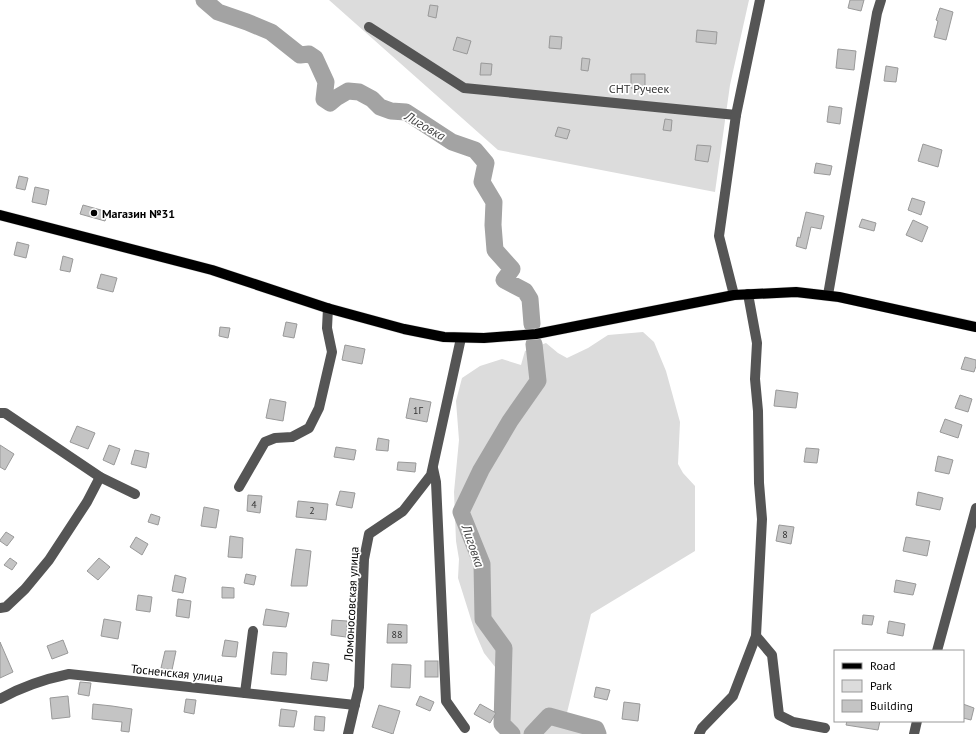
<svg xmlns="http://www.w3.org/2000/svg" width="976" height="734" viewBox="0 0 976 734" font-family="'PT Sans',sans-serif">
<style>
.green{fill:#dcdcdc}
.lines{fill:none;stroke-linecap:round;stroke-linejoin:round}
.river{stroke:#a3a3a3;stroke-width:17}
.building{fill:#c4c4c4;stroke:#999}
.major-casing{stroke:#dbdbdb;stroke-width:11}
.minor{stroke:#555;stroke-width:10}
.major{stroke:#000;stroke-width:10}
.poi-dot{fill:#000;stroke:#fff;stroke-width:1.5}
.labels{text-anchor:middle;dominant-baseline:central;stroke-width:3.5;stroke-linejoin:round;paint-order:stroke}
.number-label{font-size:10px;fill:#313131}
.park-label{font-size:12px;fill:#333;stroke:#fff}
.poi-label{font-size:12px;font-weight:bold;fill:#000;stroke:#fff;text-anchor:start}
.street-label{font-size:12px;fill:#000;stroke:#fff}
.water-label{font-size:13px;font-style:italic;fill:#444;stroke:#fff}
</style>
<rect width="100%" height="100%" fill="#fff"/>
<g class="green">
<path d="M329,0H749L730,85L715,192L498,150Z"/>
<path d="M643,332L654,342L666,371L680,422L678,464L683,473L695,486V551L591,614L564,725L589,734H501L511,695L507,682L484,653L475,632L458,578L459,559L456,541L454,492L459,440L456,401L462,378L480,366L502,359L521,365L525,351L546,343L558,353L567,358L588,348L608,335Z"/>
</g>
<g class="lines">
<g class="river">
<path d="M204,0L218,12L247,22L271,32L300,55L309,54L315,58L326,82L324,99L330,103L336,98L348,91L359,92L372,99L380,107L391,111L406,112L452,142L475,150L486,163L482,182L494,202L493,225L495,250L512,269L504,280L525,291L530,299L532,324"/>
<path d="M512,734L502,724L504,648L483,619L482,564L461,512L481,470L510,421L538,381L534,344"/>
<path d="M532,734L549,716L596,729L598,734"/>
</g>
</g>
<g class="building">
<path d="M850,0H864L861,11L848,8Z"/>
<path d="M430,5L438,6L436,18L428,16Z"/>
<path d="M940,8L953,12L946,40L934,37L938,21L936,20Z"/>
<path d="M697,30L717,32L716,44L696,42Z"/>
<path d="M550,36L562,37L561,49L549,48Z"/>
<path d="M457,37L471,41L467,54L453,50Z"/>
<path d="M838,49L856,51L854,70L836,68Z"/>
<path d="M582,58L590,59L588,71L581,70Z"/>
<path d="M481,63L492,64L491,75H480Z"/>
<path d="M886,66L898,68L896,82L884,81Z"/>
<path d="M631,74H645V89L631,88Z"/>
<path d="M829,106L842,108L840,124L827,122Z"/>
<path d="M665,119L672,120L671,131L663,130Z"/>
<path d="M558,127L570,130L567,139L555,136Z"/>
<path d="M923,144L942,150L938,167L918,161Z"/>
<path d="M697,145L711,146L708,162L695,160Z"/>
<path d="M816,163L832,166L830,175L814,173Z"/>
<path d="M19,176L28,178L25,190L16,188Z"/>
<path d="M35,187L49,190L46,205L32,202Z"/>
<path d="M912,198L925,202L921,215L908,210Z"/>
<path d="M83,205L108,212L105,221L80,214Z"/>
<path d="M806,212L824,216L821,229L811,227L806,249L796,246L798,237L800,238Z"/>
<path d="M862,219L876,223L874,231L859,227Z"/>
<path d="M913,220L928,227L922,242L906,235Z"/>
<path d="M17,242L29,245L26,258L14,255Z"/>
<path d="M63,256L73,259L70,272L60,270Z"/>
<path d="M101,274L117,278L113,292L97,288Z"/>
<path d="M286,322L297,324L294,338L283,336Z"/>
<path d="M220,327L230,328L228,338L219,336Z"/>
<path d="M345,345L365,349L362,364L342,360Z"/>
<path d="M965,357L976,360V366L974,372L961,369Z"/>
<path d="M776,390L798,393L796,408L774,406Z"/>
<path d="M960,395L972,399L968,412L955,408Z"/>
<path d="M410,398L431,402L427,422L406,418Z"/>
<path d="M270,399L286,402L283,421L266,418Z"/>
<path d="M945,419L962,425L958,438L940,432Z"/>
<path d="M77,426L95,433L88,449L70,442Z"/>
<path d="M378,438L389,440L388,451L376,450Z"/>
<path d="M0,445L14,454L5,470L0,467Z"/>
<path d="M109,445L120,449L114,465L103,460Z"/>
<path d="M336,447L356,450L354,460L334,457Z"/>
<path d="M806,448L819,449L817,463L804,462Z"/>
<path d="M135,450L149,453L146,468L131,464Z"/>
<path d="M938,456L953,460L949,474L935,471Z"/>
<path d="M398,462L416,463L415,472L397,470Z"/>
<path d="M340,491L355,493L352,508L336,505Z"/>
<path d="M918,492L943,498L940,510L916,505Z"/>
<path d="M248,495L262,496L260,513L247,511Z"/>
<path d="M298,501L328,504L326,520L296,517Z"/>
<path d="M204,507L219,510L216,528L201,526Z"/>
<path d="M151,514L160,517L158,525L148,522Z"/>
<path d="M779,525L794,527L791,544L776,541Z"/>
<path d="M6,532L14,537L7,546L0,541V540Z"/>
<path d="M230,536L243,538L242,558L228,557Z"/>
<path d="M136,537L148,544L142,555L130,547Z"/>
<path d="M906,537L930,541L927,556L903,551Z"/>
<path d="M296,549L311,551L307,586H291Z"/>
<path d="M10,558L17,563L12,570L4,565Z"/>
<path d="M99,558L110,567L98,580L87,571Z"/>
<path d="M246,574L256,576L254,585L244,583Z"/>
<path d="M175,575L186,578L183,593L172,591Z"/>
<path d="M896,580L916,584L913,595L894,592Z"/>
<path d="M222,587L234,588V598H222Z"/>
<path d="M138,595L152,597L150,612L136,610Z"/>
<path d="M178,599L191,601L189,618L176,616Z"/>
<path d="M266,609L289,613L286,627L263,625Z"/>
<path d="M863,615L874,616L872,625L862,624Z"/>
<path d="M104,619L121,622L118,639L101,636Z"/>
<path d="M332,620L347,621L346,637L331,635Z"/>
<path d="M889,621L905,624L903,636L887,633Z"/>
<path d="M388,624L407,625V643H387Z"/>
<path d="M63,640L68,653L52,659L47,646Z"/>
<path d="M225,640L238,642L236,657L222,656Z"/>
<path d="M0,642L13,672L0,678Z"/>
<path d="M165,651H176L172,670L161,668Z"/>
<path d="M273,652L287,653L286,675L271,674Z"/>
<rect x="425" y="661" width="13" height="16"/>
<path d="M313,662L329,664L327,681L311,679Z"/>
<path d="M392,664L411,665L410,688L391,687Z"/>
<path d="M80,682L91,683L89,696L78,694Z"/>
<path d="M596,687L610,690L607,700L594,697Z"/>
<path d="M68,696L70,717L52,719L50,698Z"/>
<path d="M420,696L434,702L430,711L416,705Z"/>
<path d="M186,699L196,700L194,714L184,712Z"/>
<path d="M624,702L640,704L638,721L622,719Z"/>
<path d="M93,704L112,706L132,709L129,732L121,731L122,722L92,719Z"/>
<path d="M480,704L496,713L490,723L474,714Z"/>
<path d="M963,704L974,708L971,720L963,718Z"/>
<path d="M379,705L400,711L393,734L372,727Z"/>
<path d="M281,709L297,711L294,727L279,726Z"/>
<path d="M315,716L325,717L324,731L314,730Z"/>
<path d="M847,721H880L878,730L846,725Z"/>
</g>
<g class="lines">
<g class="major-casing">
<path id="major" d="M0,215L212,270L327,308L404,329L444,337L484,338L536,334L734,295L796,292L839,297L976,327"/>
</g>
<g class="minor">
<path d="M369,27L464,88L736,115"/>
<path d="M734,295L719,236L736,115L760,0"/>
<path d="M828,295L877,13L881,0"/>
<path d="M0,413H5L100,477L135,494"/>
<path d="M433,468L436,482L446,701L465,728"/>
<path d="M239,487L265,442L275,438L292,437L309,428L319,408L332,352L327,328L328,308"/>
<path d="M0,608L6,607L25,589L49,560L87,502L100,477"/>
<path d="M756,636L772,655L779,715L793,722L825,728"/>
<path d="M937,651L976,508"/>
<path d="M245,693L253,631"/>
<path d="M0,699C21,687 45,679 69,674L355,705"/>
<path d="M348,734L359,687L364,559L369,534L403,511L431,475L461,338"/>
<path d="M699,734L702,728L733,696L756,636L762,519L759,483L758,411L755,379L757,343L748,294"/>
<path d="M914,734L917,721"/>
</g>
<use href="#major" class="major"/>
</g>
<circle class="poi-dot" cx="94" cy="213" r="4"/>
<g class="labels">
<g class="number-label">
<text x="418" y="410">1Г</text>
<text x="254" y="504">4</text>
<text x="312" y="510">2</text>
<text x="785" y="534">8</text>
<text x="397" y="634">88</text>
</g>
<g class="park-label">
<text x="639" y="88">СНТ Ручеек</text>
</g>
<g class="poi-label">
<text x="102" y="213">Магазин №31</text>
</g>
<g class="street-label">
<text transform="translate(351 604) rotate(-87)">Ломоносовская улица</text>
<text transform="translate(177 673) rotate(6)">Тосненская улица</text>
</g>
<g class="water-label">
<text transform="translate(425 126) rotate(30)">Лиговка</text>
<text transform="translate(473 546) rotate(71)">Лиговка</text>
</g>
</g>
<rect x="834" y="650" width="130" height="72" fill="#ffffff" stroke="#999999"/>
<rect x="842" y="663" width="20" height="6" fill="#000000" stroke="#999999"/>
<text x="870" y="670" font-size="12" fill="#000000">Road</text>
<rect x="842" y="680" width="20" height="12" fill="#dcdcdc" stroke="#999999"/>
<text x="870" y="690" font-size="12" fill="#000000">Park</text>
<rect x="842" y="700" width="20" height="12" fill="#c4c4c4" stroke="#999999"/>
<text x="870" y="710" font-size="12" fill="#000000">Building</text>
</svg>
